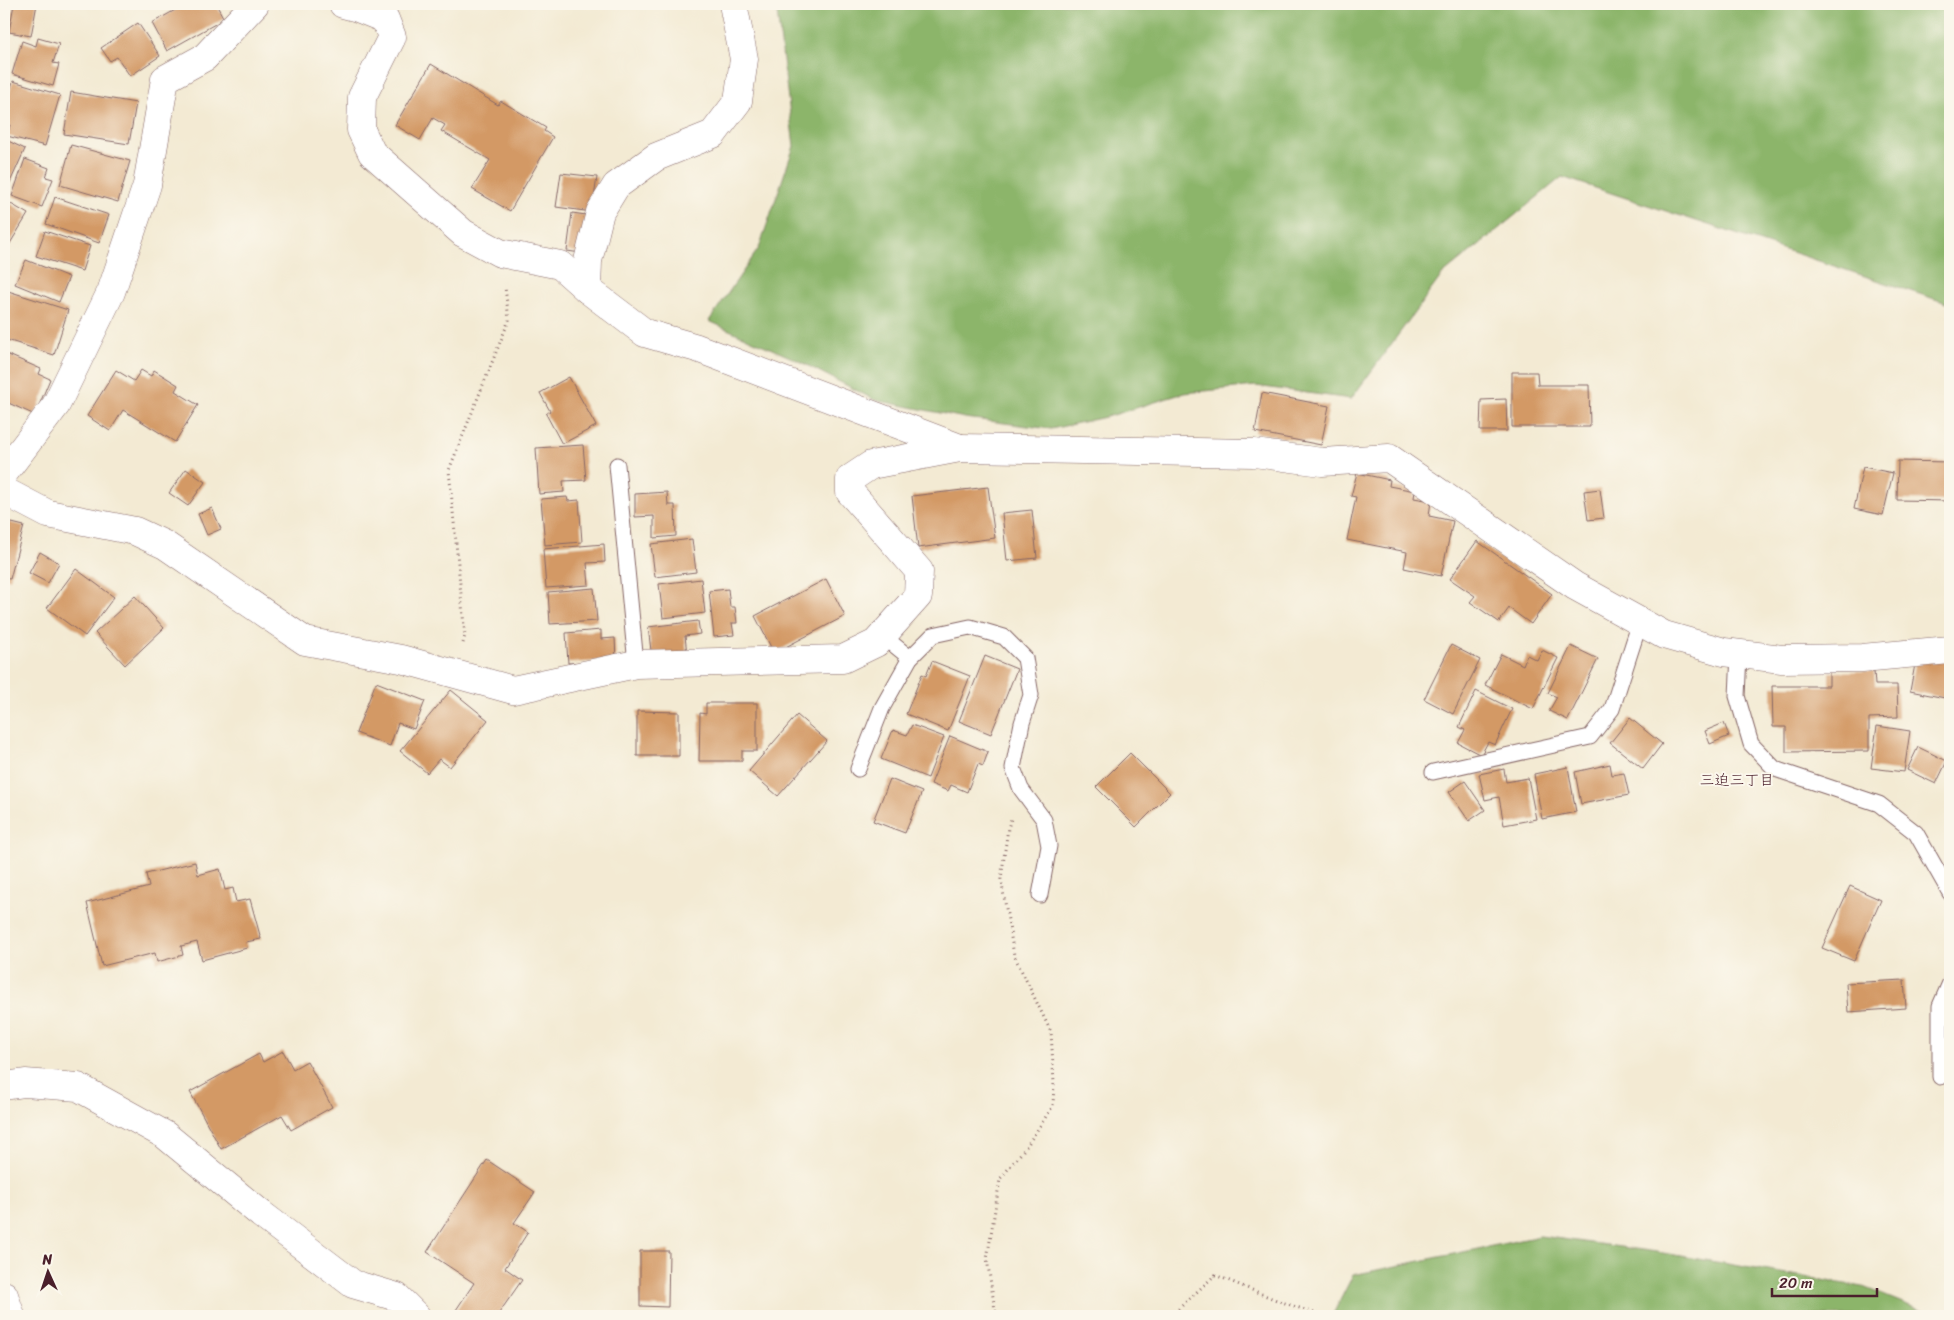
<svg xmlns="http://www.w3.org/2000/svg" width="1954" height="1320" viewBox="0 0 1954 1320" font-family="Sriracha,'Klee One',sans-serif">
<style>
.forest{fill:#8cb56b;stroke:#6b6a4b}
.building{fill:#d39965}
.lines{fill:none;stroke-linecap:round;stroke-linejoin:round}
.lane-casing{stroke:#856666;stroke-width:17}
.street-casing{stroke:#856666;stroke-width:29}
.path{stroke:#856666;stroke-width:3;stroke-dasharray:1 4;stroke-linecap:butt}
.lane{stroke:#fff;stroke-width:15}
.street{stroke:#fff;stroke-width:28}
.labels{text-anchor:middle;dominant-baseline:central;stroke-width:4;stroke-linejoin:round;paint-order:stroke}
.neighbourhood-label{font-size:15px;fill:#4a1f2b;stroke:#fbf7ec}
</style>
<rect width="100%" height="100%" fill="#fbf7ec"/>
<filter id="ink" filterUnits="userSpaceOnUse"><feTurbulence type="fractalNoise" baseFrequency=".02" numOctaves="2"/><feDisplacementMap in="SourceGraphic" scale="10" xChannelSelector="R" yChannelSelector="G"/><feConvolveMatrix kernelMatrix="1 2 1 2 8 2 1 2 1" color-interpolation-filters="sRGB"/></filter>
<filter id="wash" filterUnits="userSpaceOnUse"><feTurbulence type="fractalNoise" baseFrequency=".0096" numOctaves="4" result="noise"/><feDisplacementMap in="SourceGraphic" scale="20" xChannelSelector="R" yChannelSelector="G"/><feGaussianBlur stdDeviation="1.12" result="paint"/><feColorMatrix in="noise" values="0 0 0 0 0 0 0 0 0 0 0 0 0 0 0 0 0 1.4 0 .05"/><feComposite in="paint" operator="in"/></filter>
<g filter="url(#wash)">
<rect width="100%" height="100%" fill="#f3ead3"/>
<g class="forest">
<path d="M776,4H1950V304L1562,177L1442,275L1351,399L1256,386L1184,393L1110,416L1051,429L965,418L875,400L799,361L709,321L759,248L794,146Z"/>
<path d="M1540,1236L1657,1252L1863,1287L1935,1316H1332L1353,1275Z"/>
</g>
<g id="blocks">
<g class="building">
<path d="M14,4H37L31,36L9,32Z"/>
<path d="M186,4H216L224,19L167,51L152,23Z"/>
<path d="M138,23L160,56L130,76L117,57L110,61L101,48Z"/>
<path d="M38,38L59,44L53,63L59,64L53,86L12,74L22,41L36,46Z"/>
<path d="M431,64L498,105L501,101L546,128L544,131L553,137L510,211L472,189L490,160L441,131L445,125L433,118L420,140L395,125Z"/>
<path d="M13,81L60,95L45,146L7,136L10,125L4,124V110Z"/>
<path d="M71,92L136,103L129,144L64,134Z"/>
<path d="M4,139L25,149L7,189L4,187Z"/>
<path d="M71,145L130,161L118,202L60,185Z"/>
<path d="M25,159L49,168L46,177L53,179L42,207L12,196Z"/>
<path d="M561,173L597,177L592,212L556,207Z"/>
<path d="M55,197L109,215L99,243L46,224Z"/>
<path d="M6,201L28,214L6,250L4,249V204Z"/>
<path d="M572,213L586,215L581,253L567,251Z"/>
<path d="M45,231L90,246L82,271L36,256Z"/>
<path d="M4,255L9,258L4,268Z"/>
<path d="M26,260L69,277L59,302L15,284Z"/>
<path d="M5,290L68,310L54,355L4,339Z"/>
<path d="M4,353L41,369L39,374L50,379L35,415L4,401Z"/>
<path d="M116,370L134,381L141,370L151,376L154,370L178,385L175,391L198,405L175,442L123,410L110,431L87,416Z"/>
<path d="M1512,372H1537L1538,385H1589L1590,427H1512Z"/>
<path d="M569,377L596,426L562,444L546,414L550,411L540,393Z"/>
<path d="M1262,393L1329,406L1321,445L1255,432Z"/>
<path d="M1506,399L1507,431H1480L1481,400Z"/>
<path d="M583,445L586,480L563,481L564,492L539,494L536,448Z"/>
<path d="M1898,461L1950,462V501L1897,500Z"/>
<path d="M1863,467L1893,473L1883,515L1854,509Z"/>
<path d="M186,469L205,482L188,506L169,493Z"/>
<path d="M1357,473L1390,480L1389,486L1415,491L1414,498L1431,501L1429,516L1453,521L1441,576L1404,568L1407,552L1347,540L1356,497L1351,496Z"/>
<path d="M988,487L995,538L918,548L912,496Z"/>
<path d="M1600,489L1604,518L1588,520L1584,491Z"/>
<path d="M667,492L668,505H675L676,536L654,538V516L635,517V494Z"/>
<path d="M567,497L568,501L579,500L582,542L545,545L541,499Z"/>
<path d="M212,508L221,529L207,535L198,514Z"/>
<path d="M1032,510L1037,558L1007,561L1002,513Z"/>
<path d="M4,521L24,526L10,579L4,578Z"/>
<path d="M692,539L696,572L655,577L651,544Z"/>
<path d="M1477,541L1552,594L1531,624L1509,608L1499,622L1470,602L1475,596L1450,579Z"/>
<path d="M604,544L605,562L587,563L589,585L546,588L543,549Z"/>
<path d="M40,552L59,563L48,583L29,573Z"/>
<path d="M76,569L114,597L85,636L47,608Z"/>
<path d="M701,579L705,613L663,618L659,584Z"/>
<path d="M826,579L845,616L774,653L755,616Z"/>
<path d="M594,588L597,621L550,624L548,592Z"/>
<path d="M728,589L730,607H735L737,623H732L734,635L714,637L709,591Z"/>
<path d="M135,596L164,628L125,665L95,633Z"/>
<path d="M698,621L700,634L685,636L687,654L652,658L648,627Z"/>
<path d="M601,630V639L615,638L616,660L568,663L566,633Z"/>
<path d="M1451,645L1480,660L1453,714L1424,699Z"/>
<path d="M1571,646L1598,659L1568,720L1549,711L1557,697L1548,693Z"/>
<path d="M1542,650L1558,658L1533,709L1485,685L1501,654L1523,665L1527,655L1537,660Z"/>
<path d="M985,656L1017,669L991,734L959,721Z"/>
<path d="M1950,658V699L1910,691L1916,659Z"/>
<path d="M932,661L970,676L948,731L906,714L922,674L926,676Z"/>
<path d="M1874,671L1875,685H1897L1898,717L1869,718V751L1786,752V727H1773L1772,686H1829V672Z"/>
<path d="M376,682L425,701L414,729L398,723L390,746L356,733Z"/>
<path d="M451,690L488,720L450,767L439,759L427,773L400,751Z"/>
<path d="M1476,691L1512,709L1495,745L1488,742L1481,755L1458,743L1465,730L1459,727Z"/>
<path d="M706,703H757V751H742V761H699L700,713L706,714Z"/>
<path d="M637,711L679,712V756H637Z"/>
<path d="M797,715L827,741L778,796L749,771Z"/>
<path d="M1630,718L1662,744L1643,769L1610,743Z"/>
<path d="M1724,723L1729,736L1710,744L1705,731Z"/>
<path d="M912,725L944,737L928,778L881,759L893,730L907,735Z"/>
<path d="M1877,726L1910,731L1904,772L1871,768Z"/>
<path d="M950,736L988,752L983,766L978,764L967,792L951,785L948,791L931,784Z"/>
<path d="M1918,747L1947,761L1936,784L1907,770Z"/>
<path d="M1130,753L1170,793L1136,827L1096,787Z"/>
<path d="M1610,764L1612,775L1624,773L1629,795L1581,804L1575,772Z"/>
<path d="M1568,767L1576,812L1542,819L1534,774Z"/>
<path d="M1504,769L1506,782L1528,778L1536,819L1504,825L1499,797L1485,800L1479,774Z"/>
<path d="M890,779L922,792L905,833L873,821Z"/>
<path d="M1465,781L1485,810L1469,821L1449,792Z"/>
<path d="M195,862L198,875L220,869L225,890L233,888L236,902L250,899L261,939L246,942L247,948L202,960L197,942L181,946L183,955L157,962L155,953L102,966L87,903L149,887L146,874Z"/>
<path d="M1850,886L1881,900L1854,961L1822,948Z"/>
<path d="M1904,980L1906,1008L1848,1012L1846,983Z"/>
<path d="M283,1051L293,1069L307,1061L332,1107L291,1130L282,1115L221,1149L190,1092L259,1054L263,1062Z"/>
<path d="M487,1160L535,1192L514,1223L528,1232L505,1268L522,1280L497,1316H452L474,1283L427,1252Z"/>
<path d="M640,1251H669L668,1307L640,1306Z"/>
</g>
</g>
</g>
<g filter="url(#ink)">
<use href="#blocks" fill-opacity="0" stroke="#856666" stroke-width="1"/>
<g class="lines">
<g class="lane-casing">
<g id="lane">
<path d="M617,465L636,664"/>
<path d="M883,636L910,658"/>
<path d="M1739,654L1737,696L1751,744L1775,769L1879,804L1916,833L1950,893"/>
<path d="M858,769L882,708L910,658L933,635L970,627L1004,637L1025,658L1031,695L1022,723L1013,768L1021,789L1044,820L1049,846L1040,895"/>
<path d="M1433,772L1590,737L1612,709L1640,622"/>
<path d="M1940,1077V1006L1950,983"/>
</g>
</g>
<g class="street-casing">
<g id="street">
<path d="M343,4L358,8L385,19L392,37L362,97L361,130L372,153L463,233L500,253L560,265L587,289L645,333L697,348L960,448"/>
<path d="M587,289L588,261L600,212L616,186L656,157L713,134L738,101L744,59L733,4"/>
<path d="M4,473L56,405L111,292L147,185L165,79L205,57L255,4"/>
<path d="M4,491L48,514L135,531L165,545L305,641L401,659L513,690L636,664L843,659L876,643L918,596L919,571L850,492V479L871,465L960,448L1254,453L1322,462L1389,458L1575,586L1664,635L1724,652L1782,659L1862,658L1950,650"/>
<path d="M4,1086L25,1083L78,1087L165,1135L261,1214L353,1284L397,1297L416,1316"/>
<path d="M4,1295L11,1316"/>
</g>
</g>
<g class="path">
<path d="M463,643L465,636L449,470L509,320L505,287"/>
<path d="M996,1316L987,1259L1000,1179L1026,1147L1053,1106L1054,1083L1051,1032L1014,955L1001,879L1008,828L1011,819"/>
<path d="M1171,1316L1215,1275L1279,1301L1323,1316"/>
</g>
<use href="#lane" class="lane"/>
<use href="#street" class="street"/>
</g>
</g>
<g class="labels">
<g class="neighbourhood-label">
<text x="1737" y="780">三迫三丁目</text>
</g>
</g>
<rect width="1954" height="1320" fill="none" stroke="#fbf7ec" stroke-width="20"/>
<g transform="translate(48 1272) rotate(357)" stroke="#fbf7ec" stroke-width="4" paint-order="stroke">
<path d="M0-4L9 19L0 12L-9 19Z" fill="#4a1f2b"/>
<text y="-8" font-size="14" font-weight="bold" text-anchor="middle" fill="#4a1f2b">N</text>
</g>
<path d="M1772 1288v8h105v-8" fill="none" stroke="#4a1f2b" stroke-width="2.5"/>
<text x="1779" y="1288" font-size="15" fill="#4a1f2b" stroke="#fbf7ec" stroke-width="4" paint-order="stroke">20 m</text>
</svg>
